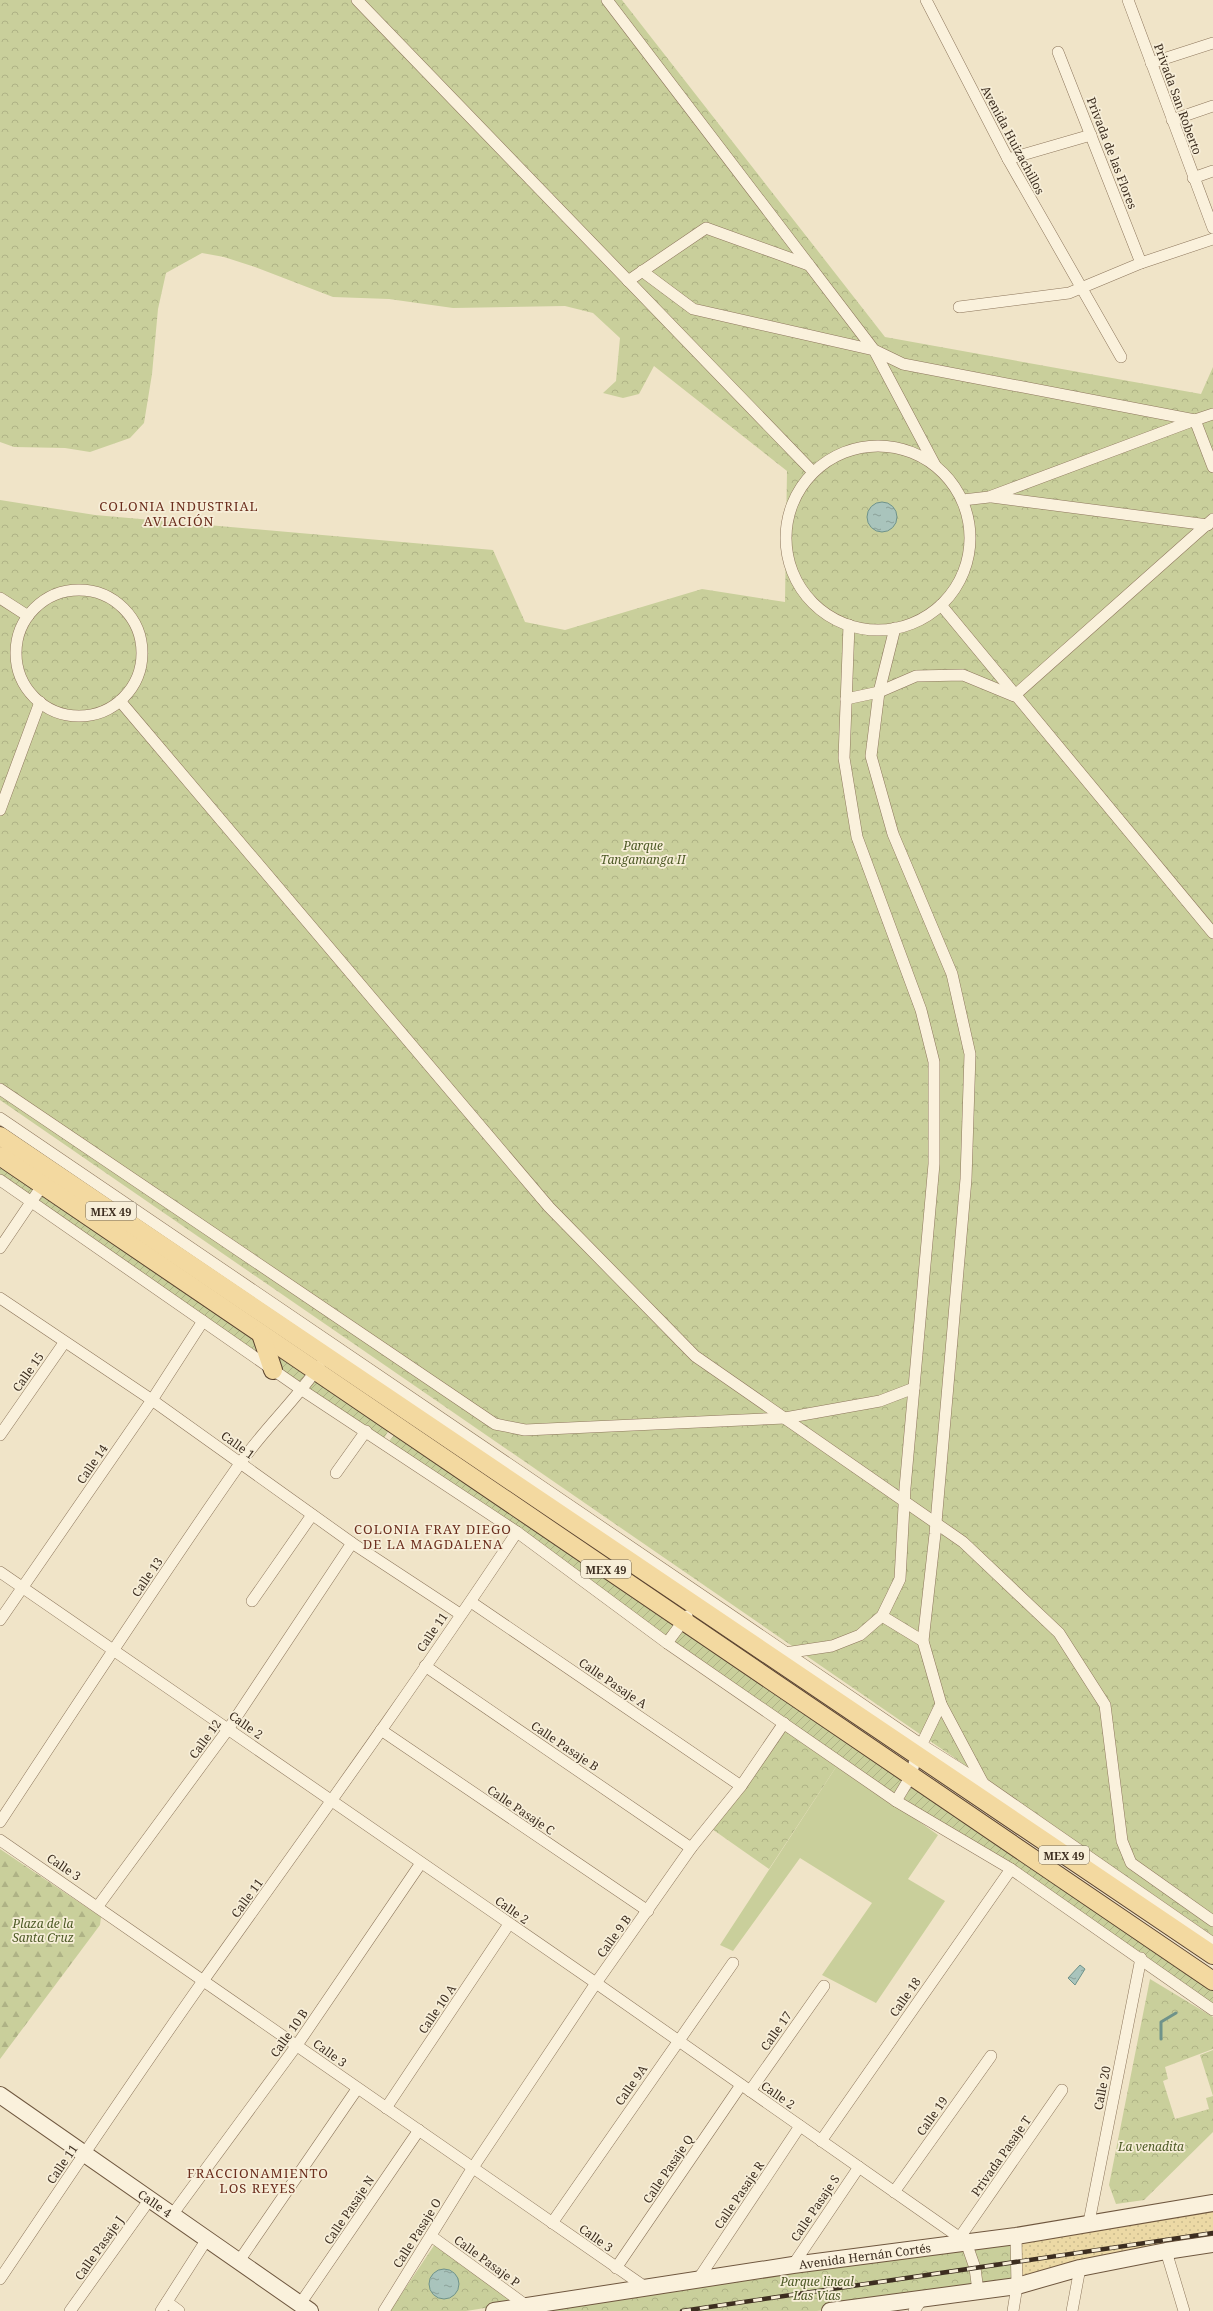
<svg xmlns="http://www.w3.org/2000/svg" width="1213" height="2311" viewBox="0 0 1213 2311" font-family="'Noto Serif',serif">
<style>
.grass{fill:#c9cf9b}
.forest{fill:url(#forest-firs)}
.sand{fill:url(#sand-dots)}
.park{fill:url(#park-crowns)}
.garden{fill:url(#garden-furrows)}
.water{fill:url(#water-ripples);stroke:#6f938a}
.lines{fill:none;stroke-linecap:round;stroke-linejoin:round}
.stream{stroke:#6f938a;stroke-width:3}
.street-casing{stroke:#8d765c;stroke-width:12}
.secondary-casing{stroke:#6f573f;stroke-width:18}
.primary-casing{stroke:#5b4430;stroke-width:20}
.street{stroke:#faf1dc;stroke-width:11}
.secondary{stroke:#faf1dc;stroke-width:16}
.primary{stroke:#f3d9a0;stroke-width:18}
.rail-casing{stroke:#3d2e20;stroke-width:4.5}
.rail{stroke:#f7eed8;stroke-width:3;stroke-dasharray:9;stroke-linecap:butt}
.labels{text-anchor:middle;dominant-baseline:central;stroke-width:3.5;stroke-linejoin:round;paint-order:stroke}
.shield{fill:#f7eed8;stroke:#756857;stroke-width:1}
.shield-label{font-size:11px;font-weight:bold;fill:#3d2e20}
.street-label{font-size:12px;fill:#3d2e20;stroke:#f7eed8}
.park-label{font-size:12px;font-style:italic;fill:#4d5a26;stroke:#f7eed8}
.neighbourhood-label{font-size:13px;letter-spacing:1px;fill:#6b2e1e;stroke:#f7eed8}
</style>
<defs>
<pattern id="forest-firs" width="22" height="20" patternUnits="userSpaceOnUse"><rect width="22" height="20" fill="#c9cf9b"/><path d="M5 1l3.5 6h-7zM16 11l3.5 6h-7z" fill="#aeb285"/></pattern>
<pattern id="sand-dots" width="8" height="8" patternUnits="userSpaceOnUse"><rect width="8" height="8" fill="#ecd9a5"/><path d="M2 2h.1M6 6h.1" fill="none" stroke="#cbbb8e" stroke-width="1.8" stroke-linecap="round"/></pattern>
<pattern id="park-crowns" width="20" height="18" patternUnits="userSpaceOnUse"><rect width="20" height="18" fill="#c9cf9b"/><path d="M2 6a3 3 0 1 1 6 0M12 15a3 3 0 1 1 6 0" fill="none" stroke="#aeb285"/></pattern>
<pattern id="garden-furrows" width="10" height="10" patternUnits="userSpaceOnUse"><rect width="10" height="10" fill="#c9cf9b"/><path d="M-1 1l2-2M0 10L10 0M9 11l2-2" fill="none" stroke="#aeb285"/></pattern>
<pattern id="water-ripples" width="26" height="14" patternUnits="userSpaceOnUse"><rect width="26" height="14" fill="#a9c4bc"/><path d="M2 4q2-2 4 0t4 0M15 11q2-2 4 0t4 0" fill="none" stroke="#8ba098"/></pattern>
</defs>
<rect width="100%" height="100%" fill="#f0e4c8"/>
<path class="grass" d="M838,1764L938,1835L908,1879L945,1901L876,2003L822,1975L872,1903L800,1858L733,1951L720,1945Z"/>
<path class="forest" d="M0,1849L101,1917L100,1925L0,2059Z"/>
<path class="sand" d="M1213,2208V2243L1020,2282L1019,2239Z"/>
<g class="park">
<path d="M0,0H622L885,337L1201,394L1213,367V1936L0,1100V500L95,515L493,550L525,622L565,630L702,589L785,602L787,471L654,366L639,394L623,398L603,393L616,381L620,338L593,313L565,306L453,308L389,299L333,297L255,267L224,257L202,253L166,273L158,309L152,374L144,423L130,438L90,452L65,448L14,447L0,442Z"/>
<path d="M784,1727L838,1764L769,1869L712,1829Z"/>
<path d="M1150,1979L1213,2017V2049L1165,2067L1168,2079L1163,2081L1175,2119L1209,2109L1206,2098L1213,2096L1200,2055L1213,2050V2132L1144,2200L1116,2204L1109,2185Z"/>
<path d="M1012,2240L1013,2282L981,2287L971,2245Z"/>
<path d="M435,2244L517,2303L466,2311H390Z"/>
<path d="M964,2246L974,2287L817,2311H515Z"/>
</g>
<g class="garden">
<path d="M0,1163L259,1340L266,1361L0,1178Z"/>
<path d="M269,1347L308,1374L301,1385L277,1368Z"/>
<path d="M314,1379L390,1428L383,1440L307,1388Z"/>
<path d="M395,1434L677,1624L667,1636L387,1444Z"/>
<path d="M683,1628L904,1779L895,1795L669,1640Z"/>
<path d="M911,1787L1213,1983V2006L904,1799Z"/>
</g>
<g class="water">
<circle cx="882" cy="517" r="15"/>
<path d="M1080,1965L1085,1969L1075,1985L1068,1978Z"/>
<circle cx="444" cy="2284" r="15"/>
</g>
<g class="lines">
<path class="stream" d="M1161,2039V2022L1176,2013"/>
<g class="street-casing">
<g id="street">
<path d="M357,0L813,472"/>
<path d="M607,0L874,350L903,364L1195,420L1213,414"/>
<path d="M926,0L1008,159L1121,357"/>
<path d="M1128,0L1213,228"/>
<path d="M1058,52L1141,263"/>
<path d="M1151,63L1213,43"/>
<path d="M1172,120L1213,106"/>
<path d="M1008,159L1091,135"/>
<path d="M1193,178L1213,171"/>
<path d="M642,271L693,309L874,350L935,465"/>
<path d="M628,281L706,228L809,265"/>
<path d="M959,307L1069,293L1141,263L1213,239"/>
<circle cx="878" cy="538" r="92"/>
<path d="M992,497L1208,525"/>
<path d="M963,500L989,497L1195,420L1213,467"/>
<circle cx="79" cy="653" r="63"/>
<path d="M0,598L28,616"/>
<path d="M941,605L1213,933"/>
<path d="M895,628L879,692L871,756L893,834L952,974L970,1054L966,1179L935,1534L923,1641L941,1704L983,1783"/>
<path d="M846,699L879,692L916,676L963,675L1014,696L1213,519"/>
<path d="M120,701L549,1207L695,1356L963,1542L1059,1633L1105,1705L1122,1841L1131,1863L1213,1921"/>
<path d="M0,810L40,702"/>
<path d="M0,1089L495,1424L525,1430L785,1418L880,1401L914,1388"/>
<path d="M0,1118L922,1745L984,1784L1213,1943"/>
<path d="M0,1180L302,1390L517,1532L667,1643L896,1801L1011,1869L1213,2010"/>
<path d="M0,1248L46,1180"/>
<path d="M0,1298L152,1400L352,1543L460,1614"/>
<path d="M0,1435L64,1343"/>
<path d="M336,1473L366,1431"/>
<path d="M0,1572L596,1983L966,2242L975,2268L978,2291"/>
<path d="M252,1601L312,1515"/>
<path d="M471,1602L741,1786"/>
<path d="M882,1616L923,1641"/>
<path d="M0,1620L152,1400L203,1321"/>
<path d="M667,1643L687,1616"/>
<path d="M785,1653L832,1646L860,1635L882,1616L900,1579L905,1488L934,1164V1062L921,1010L857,837L844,758L849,625"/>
<path d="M425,1666L691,1848"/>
<path d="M381,1730L648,1911"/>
<path d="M896,1801L911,1776L916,1756L941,1704"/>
<path d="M0,1822C79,1702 157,1582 239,1465C263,1430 295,1401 319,1366"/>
<path d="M0,1840L645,2287"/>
<path d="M98,1906L229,1728L352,1543"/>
<path d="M750,2091L824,1986"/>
<path d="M386,2108L509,1924"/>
<path d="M821,2141L1011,1869"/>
<path d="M894,2192L991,2056"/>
<path d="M172,2215L297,2045L421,1863"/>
<path d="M1089,2222L1141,1958"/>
<path d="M552,2223L733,1963"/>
<path d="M431,2236L527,2306"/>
<path d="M960,2237L1062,2090"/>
<path d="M1166,2251L1184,2311"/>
<path d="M239,2261L357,2089"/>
<path d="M793,2265L859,2167"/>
<path d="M616,2268L741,2085"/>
<path d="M699,2278L800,2126"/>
<path d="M0,2279C67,2179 134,2079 203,1981C309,1832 416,1684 517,1532"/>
<path d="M167,2302L179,2311"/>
<path d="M300,2304L419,2130"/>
<path d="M70,2311L150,2199"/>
<path d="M161,2311L207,2239"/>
<path d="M384,2311L472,2169L596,1983L691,1848L741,1786L784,1723"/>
<path d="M914,2311L922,2299"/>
<path d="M1013,2311L1017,2286L1016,2236"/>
<path d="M1072,2311L1080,2268"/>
</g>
</g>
<g class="secondary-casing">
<g id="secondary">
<path id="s1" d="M0,2095L310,2311"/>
<path id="s2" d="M494,2311L793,2265L1016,2236L1213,2203"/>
<path d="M830,2311L1017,2286L1080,2268L1166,2251L1213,2244"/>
</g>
</g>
<g class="primary-casing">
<g id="primary">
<path d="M0,1136L1213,1955"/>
<path d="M0,1156L1213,1981"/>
<path d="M261,1334L273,1370"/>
</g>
</g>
<use href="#street" class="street"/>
<use href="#secondary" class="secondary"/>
<use href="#primary" class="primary"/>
<g class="rail-casing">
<path id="rail" d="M682,2311L1213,2233"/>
</g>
<use href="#rail" class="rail"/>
</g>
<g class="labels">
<g class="shield">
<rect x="86" y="1202" width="50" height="18" rx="3"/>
<rect x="581" y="1560" width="50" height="18" rx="3"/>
<rect x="1039" y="1846" width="50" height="18" rx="3"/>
</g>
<g class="shield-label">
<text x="111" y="1211">MEX 49</text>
<text x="606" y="1569">MEX 49</text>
<text x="1064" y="1855">MEX 49</text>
</g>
<g class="street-label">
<text transform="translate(1178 99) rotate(70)">Privada San Roberto</text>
<text transform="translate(1013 140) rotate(62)">Avenida Huizachillos</text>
<text transform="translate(1112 153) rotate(69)">Privada de las Flores</text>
<text transform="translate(28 1372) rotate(-55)">Calle 15</text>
<text transform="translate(238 1445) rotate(36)">Calle 1</text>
<text transform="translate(92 1464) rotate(-56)">Calle 14</text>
<text transform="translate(147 1577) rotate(-56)">Calle 13</text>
<text transform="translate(432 1632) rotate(-56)">Calle 11</text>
<text transform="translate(613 1683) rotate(34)">Calle Pasaje A</text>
<text transform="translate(246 1725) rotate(35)">Calle 2</text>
<text transform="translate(205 1739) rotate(-54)">Calle 12</text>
<text transform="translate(565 1746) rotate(34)">Calle Pasaje B</text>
<text transform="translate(521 1810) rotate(34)">Calle Pasaje C</text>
<text transform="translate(64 1867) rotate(34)">Calle 3</text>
<text transform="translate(247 1898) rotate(-54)">Calle 11</text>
<text transform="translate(512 1910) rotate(35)">Calle 2</text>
<text transform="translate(614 1936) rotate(-54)">Calle 9 B</text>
<text transform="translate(905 1997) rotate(-55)">Calle 18</text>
<text transform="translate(437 2009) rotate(-56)">Calle 10 A</text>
<text transform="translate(776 2031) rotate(-55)">Calle 17</text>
<text transform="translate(289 2033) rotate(-55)">Calle 10 B</text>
<text transform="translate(330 2053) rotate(36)">Calle 3</text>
<text transform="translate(631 2085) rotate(-55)">Calle 9A</text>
<text transform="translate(1102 2088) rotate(-79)">Calle 20</text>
<text transform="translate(778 2095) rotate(35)">Calle 2</text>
<text transform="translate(932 2116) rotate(-55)">Calle 19</text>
<text transform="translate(1001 2156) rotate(-55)">Privada Pasaje T</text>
<text transform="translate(62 2164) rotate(-56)">Calle 11</text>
<text transform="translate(668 2169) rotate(-56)">Calle Pasaje Q</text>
<text transform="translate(739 2195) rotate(-56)">Calle Pasaje R</text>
<text stroke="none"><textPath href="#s1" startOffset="189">Calle 4</textPath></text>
<text transform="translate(815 2208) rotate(-56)">Calle Pasaje S</text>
<text transform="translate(349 2210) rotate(-56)">Calle Pasaje N</text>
<text transform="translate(417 2233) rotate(-58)">Calle Pasaje O</text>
<text transform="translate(596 2238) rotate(35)">Calle 3</text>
<text transform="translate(99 2248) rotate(-55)">Calle Pasaje J</text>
<text stroke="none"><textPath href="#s2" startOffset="375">Avenida Hernán Cortés</textPath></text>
<text transform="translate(487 2261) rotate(36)">Calle Pasaje P</text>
</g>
<g class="park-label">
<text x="643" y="845">Parque<tspan x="643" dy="14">Tangamanga II</tspan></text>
<text x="43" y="1923">Plaza de la<tspan x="43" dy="14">Santa Cruz</tspan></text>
<text x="1151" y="2146">La venadita</text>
<text x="817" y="2281">Parque lineal<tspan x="817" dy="14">Las Vias</tspan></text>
</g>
<g class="neighbourhood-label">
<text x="179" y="506">COLONIA INDUSTRIAL<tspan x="179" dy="15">AVIACIÓN</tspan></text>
<text x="433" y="1529">COLONIA FRAY DIEGO<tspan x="433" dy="15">DE LA MAGDALENA</tspan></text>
<text x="258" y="2173">FRACCIONAMIENTO<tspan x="258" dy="15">LOS REYES</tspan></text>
</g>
</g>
</svg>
